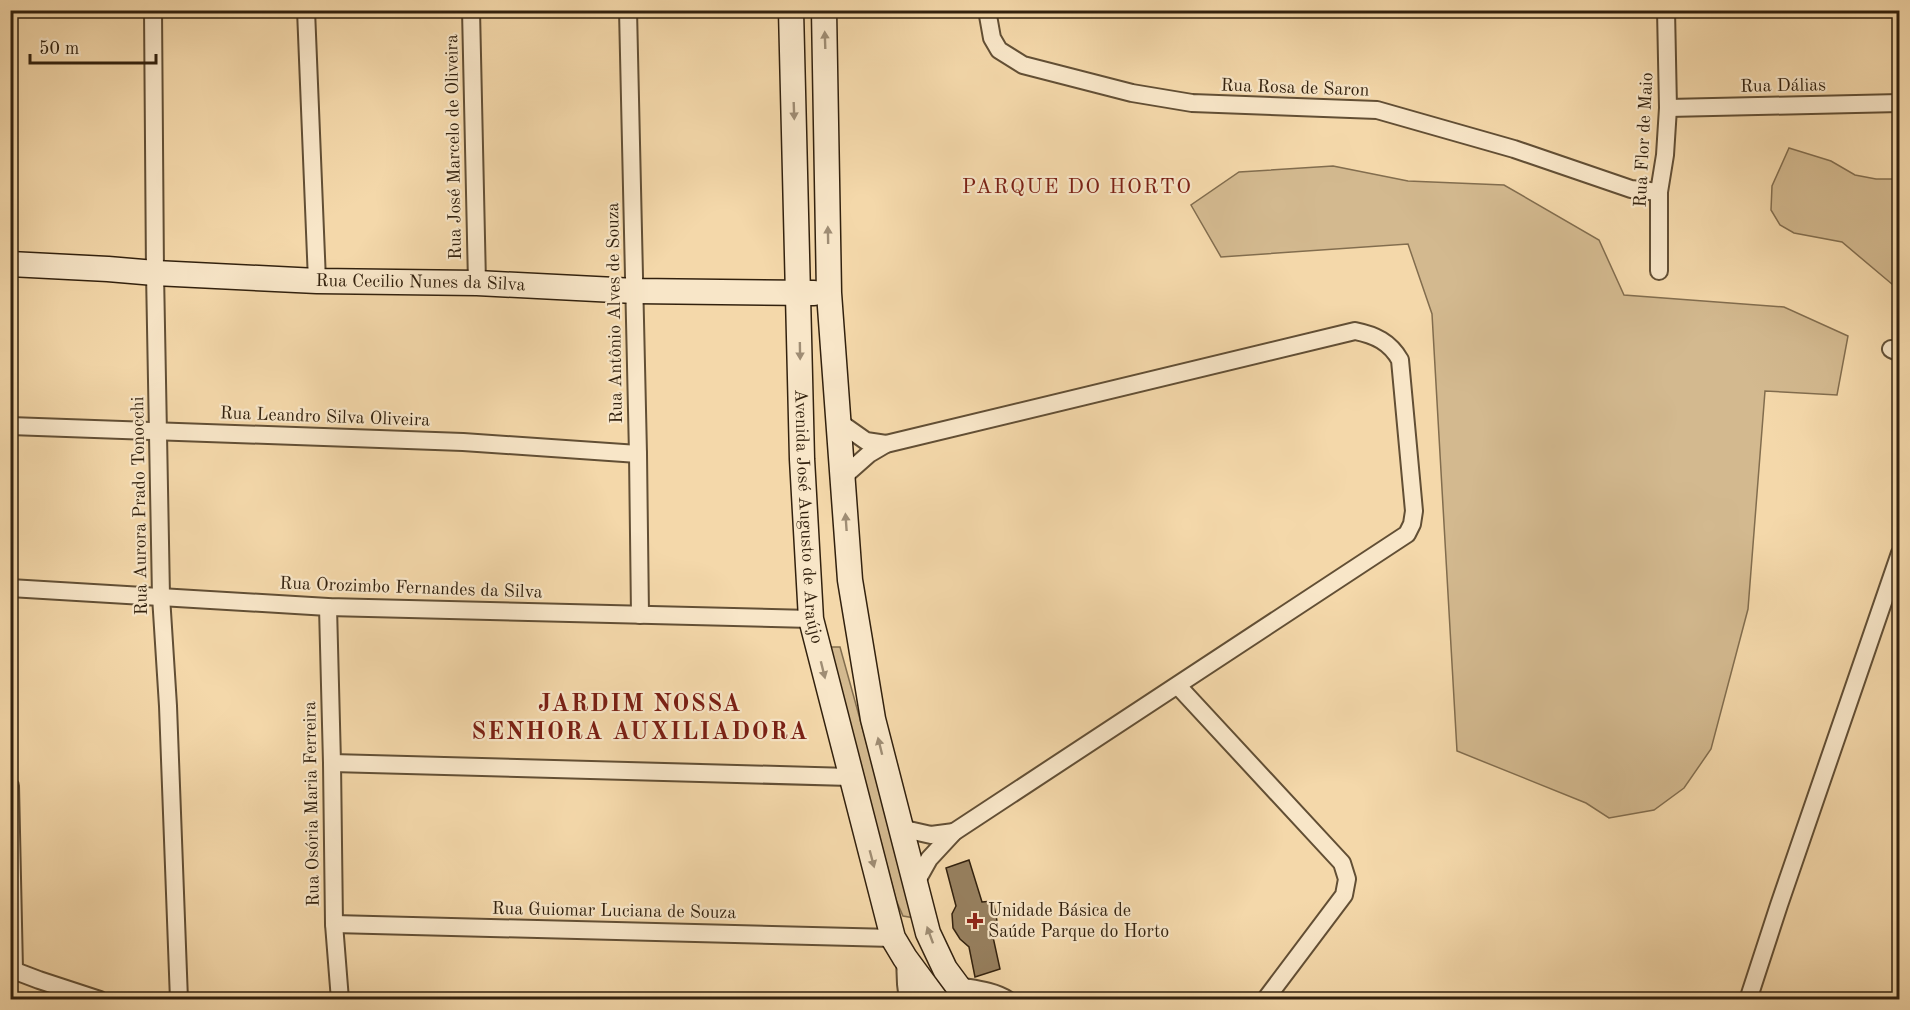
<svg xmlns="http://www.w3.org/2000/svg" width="1910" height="1010" viewBox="0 0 1910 1010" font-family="'Old Standard TT',serif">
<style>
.green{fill:#d3b98f;stroke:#826d4e;stroke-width:1.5}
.building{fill:#97805f;stroke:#32210e;stroke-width:1.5}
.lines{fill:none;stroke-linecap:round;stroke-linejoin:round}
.street-casing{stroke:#624f35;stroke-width:20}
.secondary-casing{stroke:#32210e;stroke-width:27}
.street{stroke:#f8e6c8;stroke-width:16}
.secondary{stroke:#f8e6c8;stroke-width:24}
.oneway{fill:#9f8d74}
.poi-dot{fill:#8f2418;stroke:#f8e6c8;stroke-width:2}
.labels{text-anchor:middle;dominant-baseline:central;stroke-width:4.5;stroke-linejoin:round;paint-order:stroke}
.street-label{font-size:18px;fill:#32210e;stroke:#f8e6c8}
.poi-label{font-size:18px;fill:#32210e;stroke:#f8e6c8;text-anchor:start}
.quarter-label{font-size:21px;letter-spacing:1.5px;fill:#7a1f14;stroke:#f8e6c8}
.district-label{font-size:24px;font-weight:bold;letter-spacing:1.5px;fill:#7a1f14;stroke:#f8e6c8}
</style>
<rect width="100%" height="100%" fill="#f4d8aa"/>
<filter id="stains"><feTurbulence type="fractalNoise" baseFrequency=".00333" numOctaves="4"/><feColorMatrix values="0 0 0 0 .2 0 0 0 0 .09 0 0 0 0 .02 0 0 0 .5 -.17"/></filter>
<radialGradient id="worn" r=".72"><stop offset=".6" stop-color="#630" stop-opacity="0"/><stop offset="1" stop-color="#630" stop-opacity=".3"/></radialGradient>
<g class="green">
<path d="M1789,148L1831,161L1855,175L1876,179H1899V290L1842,242L1794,233L1780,225L1771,210L1772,186Z"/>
<path d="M1333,166L1408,181L1504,185L1599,240L1624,295L1784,307L1848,336L1837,395L1765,391L1748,609L1711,749L1684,788L1654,810L1609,818L1586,803L1457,751L1432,314L1408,244L1221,257L1191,205L1239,172Z"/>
<path d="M830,647H840L915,918L903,916L896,900Z"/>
</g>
<path class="building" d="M969,860L982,902L993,901L999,931L993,937L1000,969L975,977L969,947L960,939L953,928L952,914L956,906L946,868Z"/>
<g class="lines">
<g class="street-casing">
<g id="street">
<path d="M153,10L155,273L161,596L168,706L179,1000"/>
<path d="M306,10L317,281"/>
<path d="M471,10L477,283"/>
<path d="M628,10L638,454L640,615"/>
<path d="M987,10L992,38L999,50L1023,65L1132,93L1192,103L1377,110L1514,149L1631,189L1659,192"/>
<path d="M1668,108L1900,103"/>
<path d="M1659,271V192L1665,155L1668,108L1666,10"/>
<path d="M1891,349L1900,353"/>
<path d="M839,422L866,441L886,444"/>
<path d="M10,426L463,442L638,454"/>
<path d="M843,477L869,454L886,444L1355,331C1375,335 1390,342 1400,360L1414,511L1412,524L1407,534L954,832L929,859L915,884"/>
<path d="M10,588L328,607L811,619"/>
<path d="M328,607L332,763L334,924L340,1000"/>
<path d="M1178,686L1342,863L1347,879L1344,895L1265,1000"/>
<path d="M332,763L850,777"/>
<path d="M10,786L14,970"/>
<path d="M900,828L931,835L954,832"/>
<path d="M334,924L893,938"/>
<path d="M905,958L906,984L908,1000"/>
<path d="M10,969L39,980L100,1000"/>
<path d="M957,986C973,989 993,990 1008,1000"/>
<path d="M1748,1000L1779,905L1900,553"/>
</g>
</g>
<g class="secondary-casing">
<g id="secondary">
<path id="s1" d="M791,10L802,459L811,619L893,938L905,958L936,1000"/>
<path d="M824,10L829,293L850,580L873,719L928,933L945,969L968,1000"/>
<path id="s2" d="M10,264L108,269L155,273L317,281L477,283L635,291L814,293"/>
</g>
</g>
<use href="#street" class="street"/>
<use href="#secondary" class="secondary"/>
</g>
<defs><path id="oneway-solid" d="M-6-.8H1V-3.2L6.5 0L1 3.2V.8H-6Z" transform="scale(1.5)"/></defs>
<g class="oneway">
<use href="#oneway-solid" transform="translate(825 40) rotate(-92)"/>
<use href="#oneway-solid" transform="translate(794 111) rotate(88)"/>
<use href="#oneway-solid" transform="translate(828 235) rotate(-91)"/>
<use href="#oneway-solid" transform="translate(800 351) rotate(89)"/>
<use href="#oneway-solid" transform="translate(846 522) rotate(-94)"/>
<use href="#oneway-solid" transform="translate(823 670) rotate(76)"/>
<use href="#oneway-solid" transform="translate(880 746) rotate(-104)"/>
<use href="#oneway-solid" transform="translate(872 859) rotate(75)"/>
<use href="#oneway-solid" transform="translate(930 935) rotate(-110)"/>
</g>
<path class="poi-dot" d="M972 912h6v6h6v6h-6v6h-6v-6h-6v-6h6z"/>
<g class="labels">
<g class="street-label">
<text transform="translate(1783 86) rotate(-1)">Rua Dálias</text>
<text transform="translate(1295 88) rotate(2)">Rua Rosa de Saron</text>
<text transform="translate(1644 140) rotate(-87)">Rua Flor de Maio</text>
<text transform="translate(454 147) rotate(-91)">Rua José Marcelo de Oliveira</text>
<text stroke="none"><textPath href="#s2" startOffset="411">Rua Cecilio Nunes da Silva</textPath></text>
<text transform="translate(615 313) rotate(-91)">Rua Antônio Alves de Souza</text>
<text transform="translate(325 417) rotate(2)">Rua Leandro Silva Oliveira</text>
<text transform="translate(140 506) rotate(-91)">Rua Aurora Prado Tonocchi</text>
<text stroke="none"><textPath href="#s1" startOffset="507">Avenida José Augusto de Araújo</textPath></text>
<text transform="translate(411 588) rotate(2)">Rua Orozimbo Fernandes da Silva</text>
<text transform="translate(312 804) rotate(-91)">Rua Osória Maria Ferreira</text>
<text transform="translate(614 911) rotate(1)">Rua Guiomar Luciana de Souza</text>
</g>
<g class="poi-label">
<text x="988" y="911">Unidade Básica de<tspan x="988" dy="21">Saúde Parque do Horto</tspan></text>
</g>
<g class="quarter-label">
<text x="1077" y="187">PARQUE DO HORTO</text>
</g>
<g class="district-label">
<text x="640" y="705">JARDIM NOSSA<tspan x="640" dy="28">SENHORA AUXILIADORA</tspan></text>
</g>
</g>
<rect width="1910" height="1010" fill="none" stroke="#f4d8aa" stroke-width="36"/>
<rect x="12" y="12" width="1886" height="986" fill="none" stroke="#32210e" stroke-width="3"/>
<rect x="18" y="18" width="1874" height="974" fill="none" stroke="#32210e" stroke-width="1.5"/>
<path d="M30 54v9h126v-9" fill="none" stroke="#32210e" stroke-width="3"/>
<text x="39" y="54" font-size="18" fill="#32210e" stroke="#f8e6c8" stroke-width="4.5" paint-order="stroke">50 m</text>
<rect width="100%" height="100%" filter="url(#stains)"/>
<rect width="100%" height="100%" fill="url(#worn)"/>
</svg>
